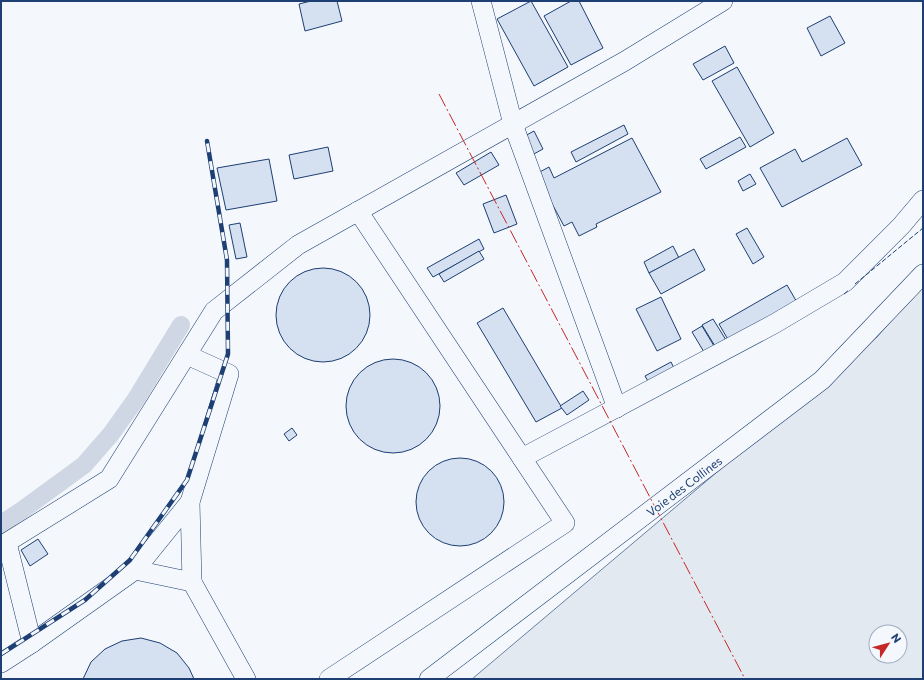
<svg xmlns="http://www.w3.org/2000/svg" width="924" height="680" viewBox="0 0 924 680" font-family="Commissioner,sans-serif">
<style>
.green{fill:#e3e9f0;stroke:#687fa3;fill-rule:evenodd}
.lines{fill:none;stroke-linecap:round;stroke-linejoin:round}
.canal{stroke:#cfd7e4;stroke-width:18}
.building{fill:#d5e0f0;stroke:#1d3f73}
.minor-casing{stroke:#1d3f73;stroke-width:20}
.minor{stroke:#f4f7fb;stroke-width:19}
.rail-casing{stroke:#1d3f73;stroke-width:4.5}
.rail{stroke:#f4f7fb;stroke-width:3;stroke-dasharray:9;stroke-linecap:butt}
.fence{stroke:#1d3f73;stroke-width:1;stroke-dasharray:5 2;stroke-linecap:butt}
.power{stroke:#c62828;stroke-width:1;stroke-dasharray:14 3 2 3;stroke-linecap:butt}
.labels{text-anchor:middle;dominant-baseline:central;stroke-width:3;stroke-linejoin:round;paint-order:stroke}
.street-label{font-size:12px;fill:#1d3f73;stroke:#f4f7fb}
</style>
<rect width="100%" height="100%" fill="#f4f7fb"/>
<path class="green" d="M923,283V679H472L877,337ZM876,632H900V656H876Z"/>
<g class="lines">
<path class="canal" d="M1,524L21,511L84,465L111,434L136,399L181,325"/>
</g>
<g class="building">
<path d="M311,1H337L342,21L305,31L299,4Z"/>
<path d="M531,1L568,67L534,86L497,19Z"/>
<path d="M571,1H579L603,48L571,65L544,16Z"/>
<path d="M830,16L845,43L821,56L807,28Z"/>
<path d="M725,46L734,63L703,80L693,64Z"/>
<path d="M737,67L774,133L750,147L712,81Z"/>
<path d="M624,125L628,134L576,162L571,152Z"/>
<path d="M534,131L543,149L532,155L523,137Z"/>
<path d="M740,137L746,147L706,169L700,159Z"/>
<path d="M632,138L661,192L596,224L597,227L579,236L572,222L564,226L536,174L549,167L554,178Z"/>
<path d="M847,138L862,165L782,207L760,168L795,149L802,162Z"/>
<path d="M328,147L333,171L294,179L289,155Z"/>
<path d="M491,152L499,165L464,185L456,173Z"/>
<path d="M269,159L277,201L226,210L217,168Z"/>
<path d="M750,174L756,184L743,191L738,181Z"/>
<path d="M506,195L517,224L494,233L483,204Z"/>
<path d="M240,223L247,257L236,259L229,225Z"/>
<path d="M747,228L764,257L753,264L736,234Z"/>
<path d="M479,239L484,249L433,277L427,268Z"/>
<path d="M673,246L679,258L649,273L644,262Z"/>
<path d="M694,249L705,270L661,294L649,273Z"/>
<path d="M479,251L484,259L444,282L439,274Z"/>
<circle cx="323" cy="315" r="47"/>
<path d="M787,285L798,304L730,343L719,324Z"/>
<path d="M661,297L681,339L657,351L636,309Z"/>
<path d="M503,308L562,408L536,422L477,323Z"/>
<path d="M713,319L726,340L715,346L702,325Z"/>
<path d="M702,326L714,346L704,352L692,332Z"/>
<circle cx="393" cy="406" r="47"/>
<path d="M671,362L677,374L652,388L645,376Z"/>
<path d="M583,391L589,400L567,415L560,406Z"/>
<path d="M292,428L297,435L289,441L284,434Z"/>
<circle cx="460" cy="502" r="44"/>
<path d="M38,539L48,554L30,566L21,550Z"/>
<path d="M141,638L160,643L177,653L189,668L194,679H83L91,662L105,649L122,641Z"/>
</g>
<g class="lines">
<g class="minor-casing">
<g id="minor">
<path d="M481,1L513,124L617,408"/>
<path d="M187,355L229,374L190,502L192,582"/>
<path d="M522,458L774,324L845,282L901,226L923,200"/>
<path d="M7,543L32,643"/>
<path d="M1,546L109,479L214,311L298,245L625,61L723,1"/>
<path d="M135,570L192,582L246,679"/>
<path d="M1,663L32,643L135,570L190,502"/>
<path d="M329,679L565,523L358,211"/>
<path d="M429,679L822,380L923,274"/>
</g>
</g>
<use href="#minor" class="minor"/>
<g class="rail-casing">
<path id="rail" d="M1,654L85,600L130,560L187,480L228,354L227,260L207,141"/>
</g>
<use href="#rail" class="rail"/>
<g class="fence">
<path d="M855,284L923,228"/>
<path d="M844,294L849,290"/>
</g>
<path class="power" d="M439,94L745,679"/>
</g>
<g class="labels">
<g class="street-label">
<text transform="translate(684 486) rotate(-37)">Voie des Collines</text>
</g>
</g>
<rect width="924" height="680" fill="none" stroke="#1d3f73" stroke-width="4"/>
<g transform="translate(888 644) rotate(54)"><circle r="19" fill="#f4f7fb" stroke="#9eadc5"/>
<path d="M0-3L7 15L0 10L-7 15Z" fill="#c62828"/>
<text y="-6" font-size="11" font-weight="bold" text-anchor="middle" fill="#1d3f73">N</text>
</g>
</svg>
